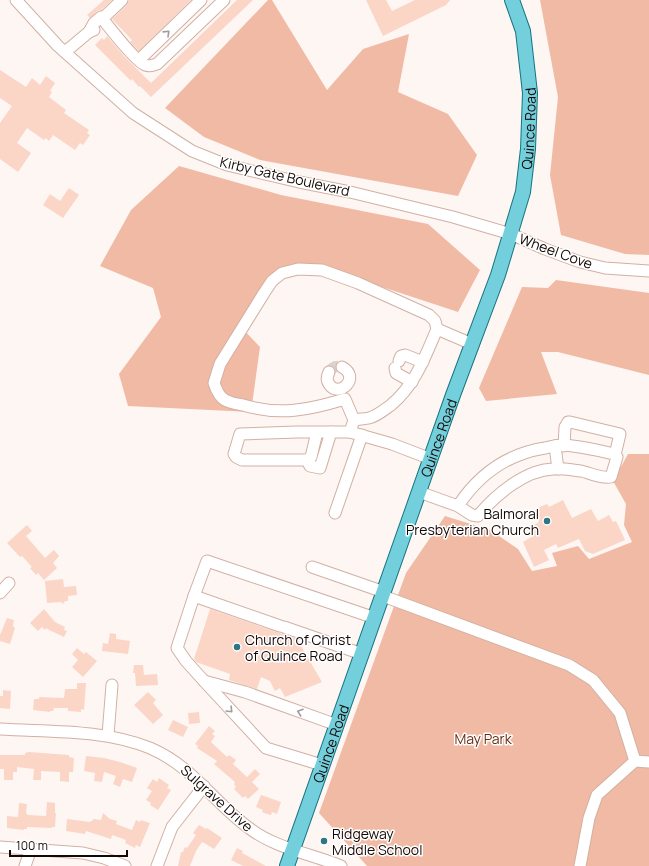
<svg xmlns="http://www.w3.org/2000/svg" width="649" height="866" viewBox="0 0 649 866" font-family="Manrope,sans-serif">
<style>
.green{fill:#f1baa4}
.building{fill:#fbd6c7}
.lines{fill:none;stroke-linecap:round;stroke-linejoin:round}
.minor-tunnel{stroke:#dad2cf;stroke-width:11;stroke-dasharray:11 5.5;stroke-linecap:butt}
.minor-casing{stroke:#d2b0a3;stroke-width:13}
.major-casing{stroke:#167581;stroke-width:16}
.minor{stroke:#fff;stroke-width:11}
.major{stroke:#74cfdc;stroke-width:14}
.oneway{stroke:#a19c9b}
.poi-dot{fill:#2f7681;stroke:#fff;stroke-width:1.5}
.labels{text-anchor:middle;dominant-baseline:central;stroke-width:3;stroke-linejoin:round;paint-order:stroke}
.street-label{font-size:14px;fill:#130805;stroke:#fff}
.poi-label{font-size:14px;fill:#130805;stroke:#fff;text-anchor:start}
.park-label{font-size:14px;fill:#652d14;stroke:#fff}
</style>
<rect width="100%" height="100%" fill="#fdf6f3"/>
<g class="green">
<path d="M268,0H272L327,90L363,49L409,34L398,92L448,114L477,155L458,196L260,160L204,137L165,108Z"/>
<path d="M540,0H649V255L625,254L561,235L550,175L558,97Z"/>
<path d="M179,166L281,195L428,224L480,270L458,312L355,278L316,269L269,282L255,296L241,327L260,347L251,412L128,406L119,374L161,317L153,288L100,266L131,210Z"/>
<path d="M556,280L649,293V375L558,352H541L557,394L486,401L479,388L522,287L548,288Z"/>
<path d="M628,454H649V866H367L319,813L406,573L445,516L490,530L518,549L532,571L557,566L552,553L578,546L589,559L632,542L624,525L626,504L613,481Z"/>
</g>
<g class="building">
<path d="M104,0H112L101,10L97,11L90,18L87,15Z"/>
<path d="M129,0H191L139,51L130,42L132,40L112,19L127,5Z"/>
<path d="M237,0H253L151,97L140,86L139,87L132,79L131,81L95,45L102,38L104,40L107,36L124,56L151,83Z"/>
<path d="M366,0H386L392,11L415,0H450L446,5L383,36Z"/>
<path d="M0,70L26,87L32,78L40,85L46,76L55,83L50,91L52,92L49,97L66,110L64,113L89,130L87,133L90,135L83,145L80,143L75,150L53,135L49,141L46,138L44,140L27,128L17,143L31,153L18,172L0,159V123L12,106L0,98Z"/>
<path d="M69,188L79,195L63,218L43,205L50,194L60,201Z"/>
<path d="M563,500L572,518L591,509L598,521L609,515L613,522L616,521L625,540L593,554L585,551L579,539L558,548L556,544L544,550L549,560L534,567L523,542L533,536L529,528L539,522L534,511L542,506L547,504L549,507Z"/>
<path d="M27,525L32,531L26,536L45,558L54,550L59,556L53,563L57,568L44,580L38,573L36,575L30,568L32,567L22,556L20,557L7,543Z"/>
<path d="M63,579L64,587L76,586L77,595L68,596V601H65L63,604L61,602L47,603L45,581Z"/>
<path d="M44,609L55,622L65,627L64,630L67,631L64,637L49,630L46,628L45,630L42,627L38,631L30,623Z"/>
<path d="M210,609L297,639L322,682L285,697L280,688L275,691L270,681L261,677L257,689L229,680L230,674L196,662L194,659Z"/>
<path d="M7,618L14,620L13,626L15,628L10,644L0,641V635Z"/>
<path d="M110,633L116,634V639L130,641L128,654L102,651L103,643L108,644Z"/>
<path d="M77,648L84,654L86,652L97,661L83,677L72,667L78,660L72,654Z"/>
<path d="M134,665H143L144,675L157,674L158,685L136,686L135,673H133Z"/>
<path d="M77,683H86L84,710L81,709V712L68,711V708H54L53,711H50V712L33,710L34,699H39V697L64,698L65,689H77Z"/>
<path d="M3,690L11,691L10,709L0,708V696H3Z"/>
<path d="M148,692L156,700L153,703L163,715L153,724L134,705Z"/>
<path d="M199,712L200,723L189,724L188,713Z"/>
<path d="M173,720L188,727L183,737L168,730Z"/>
<path d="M209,726L215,731L212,734L215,736L211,742L227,757L229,755L236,760L233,764L247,777L255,769L260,774L252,782L259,789L248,799L245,796L243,798L234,789L236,787L234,784L235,782L214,764L217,761L197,748L198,746L195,744Z"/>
<path d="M29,752L69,755V757L74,758L73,772H69V782L60,781V772L41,771V780H33L34,769L17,767V772H13V780H4V769H0V755H25V753Z"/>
<path d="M86,756L104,758L120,762L137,768L132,782L123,779L120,787L113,784L116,776L104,772L102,782L94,781L95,773L84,771Z"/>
<path d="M159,778L169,785L167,788L171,790L158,810L150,805L151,803L146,800L152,791L147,788L153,779L157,782Z"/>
<path d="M261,795L281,802L277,814L272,812L271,815L267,814L262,812L263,810L256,807Z"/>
<path d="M47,802L55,803V813H56L55,827H52V828L27,827V829H24V830L7,828V816L18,817L19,803L27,804L26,813L28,815L46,816Z"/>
<path d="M103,813L110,819L117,821L116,824L132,830L136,820L140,822L141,820L150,823L140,847L136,845L135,848L125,843L126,840L112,835L111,839L86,831L85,834L66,831L67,819L90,822L94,819L101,820Z"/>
<path d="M199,825L206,829L207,828L222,838L214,849L206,844L202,842L196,851L190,866H178L181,852H183L185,847L187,848L196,835L193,833Z"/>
<path d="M237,848L243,851L242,853L266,866H243L231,860Z"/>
</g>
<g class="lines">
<path class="minor-tunnel" d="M329,372C332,367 337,365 342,367"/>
<g class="minor-casing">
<g id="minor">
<path d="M16,0L58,46L133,113L192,151L227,165L299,182L350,192L453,217L511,234L545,249L580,262L605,268L649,271"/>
<path d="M102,19L122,0"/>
<path d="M89,32L94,23L101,17C109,27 135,61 145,65C150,67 153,65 157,64L224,0"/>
<path d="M65,52L89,32L94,30"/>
<path d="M139,60L201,0"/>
<path d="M399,361L401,356L405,355L423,362"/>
<path d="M395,368L396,373L412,382"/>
<path d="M329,372C327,376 326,380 329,384C338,399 362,378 342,367"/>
<path d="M354,420C359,419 365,419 369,418C377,416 384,410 391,405C415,385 425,357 437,329"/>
<path d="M317,432L311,457L307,460H242L236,457L234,454L240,434L297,432H350L392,444L431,459"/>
<path d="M350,432L354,420L345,399C309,410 280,416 243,405C237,404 230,403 225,400C219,397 216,389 214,383L220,364L264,293L272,281L282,273L298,269L322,270L358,283L429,315L435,321L437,329L472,344"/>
<path d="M555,446L558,469"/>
<path d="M564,446L565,427L568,422H570L620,434L615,455"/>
<path d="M307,460L310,466L320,468L331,432"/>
<path d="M419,492L458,506C479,474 507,454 545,448C550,447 557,445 563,445C580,446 597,450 614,454L617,457L611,477C601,479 590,473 581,471C572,470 561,468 553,469C525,470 495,495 478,516L472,515L458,506"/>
<path d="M335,513L362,435"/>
<path d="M312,567L384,592"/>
<path d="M0,593L9,583"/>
<path d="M194,596L207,561L375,618"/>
<path d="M383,596L569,665L593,680L620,713L635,761"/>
<path d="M280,626L194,596L177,648L186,661L204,681L266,748L322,765"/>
<path d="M284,627L362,654"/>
<path d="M204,681L245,692L337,725"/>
<path d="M0,729C50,732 103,729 150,748C194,767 213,802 249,828C275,848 311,854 341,866"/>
<path d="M108,735L112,685"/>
<path d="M0,847L83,853L104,858L125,866"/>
<path d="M25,866L31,849"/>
<path d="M157,866L172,827L204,786"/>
<path d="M580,866L589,818L597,795L635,761L649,762"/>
</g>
</g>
<g class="major-casing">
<g id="major">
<path id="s1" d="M287,866L453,395L498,275L523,192L528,149L530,93L523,31L512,0"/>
</g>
</g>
<use href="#minor" class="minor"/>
<use href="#major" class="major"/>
</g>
<defs><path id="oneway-chevron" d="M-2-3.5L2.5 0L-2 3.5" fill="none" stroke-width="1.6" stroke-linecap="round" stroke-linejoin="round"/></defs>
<g class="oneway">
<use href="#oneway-chevron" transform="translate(167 33) rotate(-44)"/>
<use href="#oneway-chevron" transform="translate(230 710) rotate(46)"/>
<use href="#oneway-chevron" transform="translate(300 712) rotate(-161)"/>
</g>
<g class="poi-dot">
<circle cx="547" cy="521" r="4"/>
<circle cx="237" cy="647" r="4"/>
<circle cx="324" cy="841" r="4"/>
</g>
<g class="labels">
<g class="street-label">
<text stroke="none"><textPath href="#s1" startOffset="778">Quince Road</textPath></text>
<text transform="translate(285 176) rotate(13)">Kirby Gate Boulevard</text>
<text transform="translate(556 251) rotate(20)">Wheel Cove</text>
<text stroke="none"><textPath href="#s1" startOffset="454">Quince Road</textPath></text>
<text stroke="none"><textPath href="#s1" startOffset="130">Quince Road</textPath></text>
<text transform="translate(217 798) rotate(42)">Sulgrave Drive</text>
</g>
<g class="poi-label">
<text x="539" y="513" text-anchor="end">Balmoral<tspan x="539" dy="16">Presbyterian Church</tspan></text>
<text x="245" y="639">Church of Christ<tspan x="245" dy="16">of Quince Road</tspan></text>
<text x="332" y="833">Ridgeway<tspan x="332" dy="16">Middle School</tspan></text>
</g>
<g class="park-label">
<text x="483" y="738">May Park</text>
</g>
</g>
<path d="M10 850v6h117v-6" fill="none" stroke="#130805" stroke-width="2"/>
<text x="16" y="850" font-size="12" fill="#130805" stroke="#ffffff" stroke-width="3" paint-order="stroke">100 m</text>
</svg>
